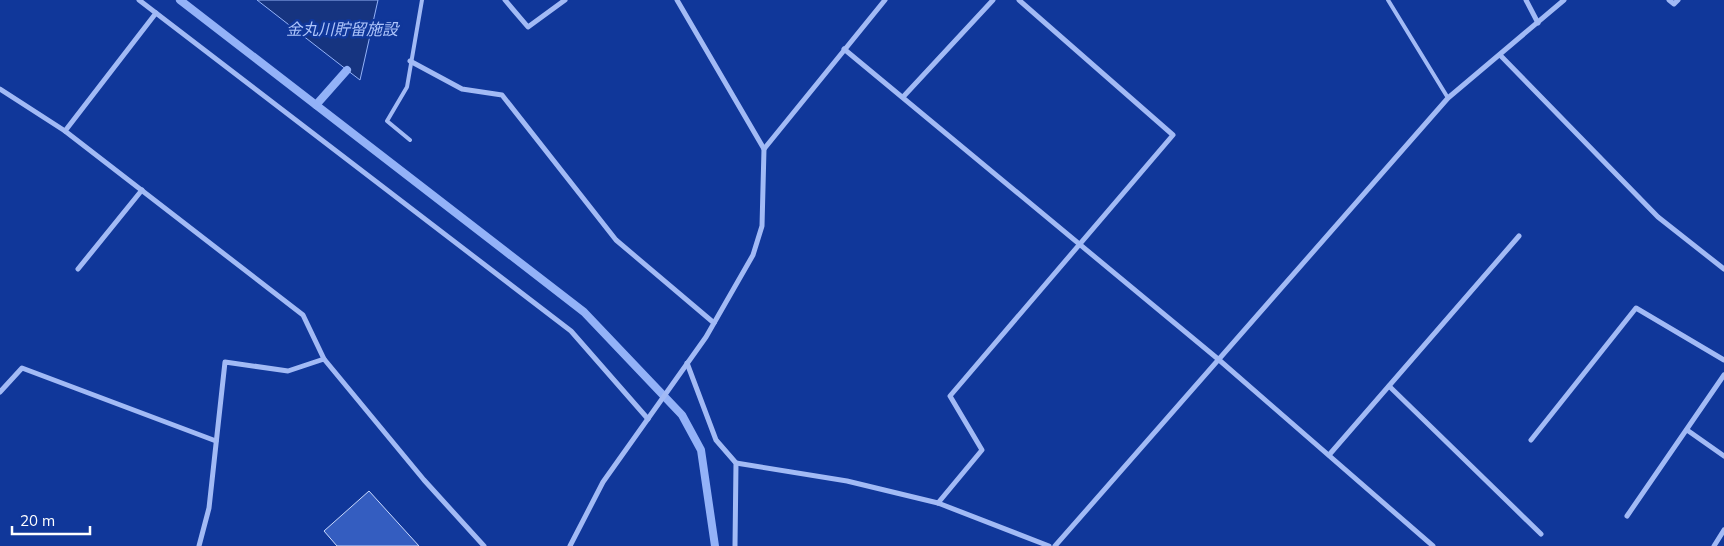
<svg xmlns="http://www.w3.org/2000/svg" width="1724" height="546" viewBox="0 0 1724 546" font-family="Mulish,'Noto Sans JP',sans-serif">
<style>
.water{fill:#163480;stroke:#93b2f8}
.lines{fill:none;stroke-linecap:round;stroke-linejoin:round}
.stream{stroke:#93b2f8;stroke-width:8}
.building{fill:#345dc0;stroke:#cadafe}
.lane{stroke:#a2baf5;stroke-width:4}
.street{stroke:#a2baf5;stroke-width:5}
.labels{text-anchor:middle;dominant-baseline:central;stroke-width:5;stroke-linejoin:round;paint-order:stroke}
.water-label{font-size:16px;font-style:italic;fill:#aec5fb;stroke:#10379a}
</style>
<rect width="100%" height="100%" fill="#10379a"/>
<path class="water" d="M257,0H378L360,80L347,70Z"/>
<g class="lines">
<g class="stream">
<path d="M180,0L584,312L682,415L701,450L715,546"/>
<path d="M316,105L347,70"/>
</g>
</g>
<path class="building" d="M369,491L419,546H337L324,531Z"/>
<g class="lines">
<g class="lane">
<path d="M1388,0L1448,98"/>
<path d="M410,140L387,121L407,87L422,0"/>
</g>
<g class="street">
<path d="M139,0L571,331L648,419"/>
<path d="M505,0L528,27L565,0"/>
<path d="M1526,0L1538,23"/>
<path d="M1669,0L1674,4L1678,0"/>
<path d="M156,13L65,131L303,315L324,359"/>
<path d="M844,49L1218,359L1433,546"/>
<path d="M1500,55L1658,217L1724,269"/>
<path d="M410,61L462,89L502,95L616,240L714,323"/>
<path d="M0,89L65,131"/>
<path d="M903,97L993,0"/>
<path d="M764,149L885,0"/>
<path d="M78,269L142,190"/>
<path d="M687,363L716,440L736,463L735,546"/>
<path d="M1389,386L1541,534"/>
<path d="M0,392L22,368L216,441"/>
<path d="M1687,430L1724,456"/>
<path d="M1531,440L1636,308L1724,360"/>
<path d="M1329,455L1519,236"/>
<path d="M736,463L847,481L938,503L1049,546"/>
<path d="M938,503L982,450L950,396L1173,135L1019,0"/>
<path d="M1627,516L1724,375"/>
<path d="M199,546L209,508L225,362L288,371L324,359L424,480L484,546"/>
<path d="M570,546L603,482L706,337L753,255L762,226L764,149L677,0"/>
<path d="M1055,546L1448,98L1564,0"/>
<path d="M1714,546L1724,530"/>
</g>
</g>
<g class="labels">
<g class="water-label">
<text x="342" y="29">金丸川貯留施設</text>
</g>
</g>
<path d="M12 526v8h78v-8" fill="none" stroke="#ffffff" stroke-width="2.5"/>
<text x="20" y="526" font-size="15" fill="#ffffff" stroke="#10379a" stroke-width="4" paint-order="stroke">20 m</text>
</svg>
